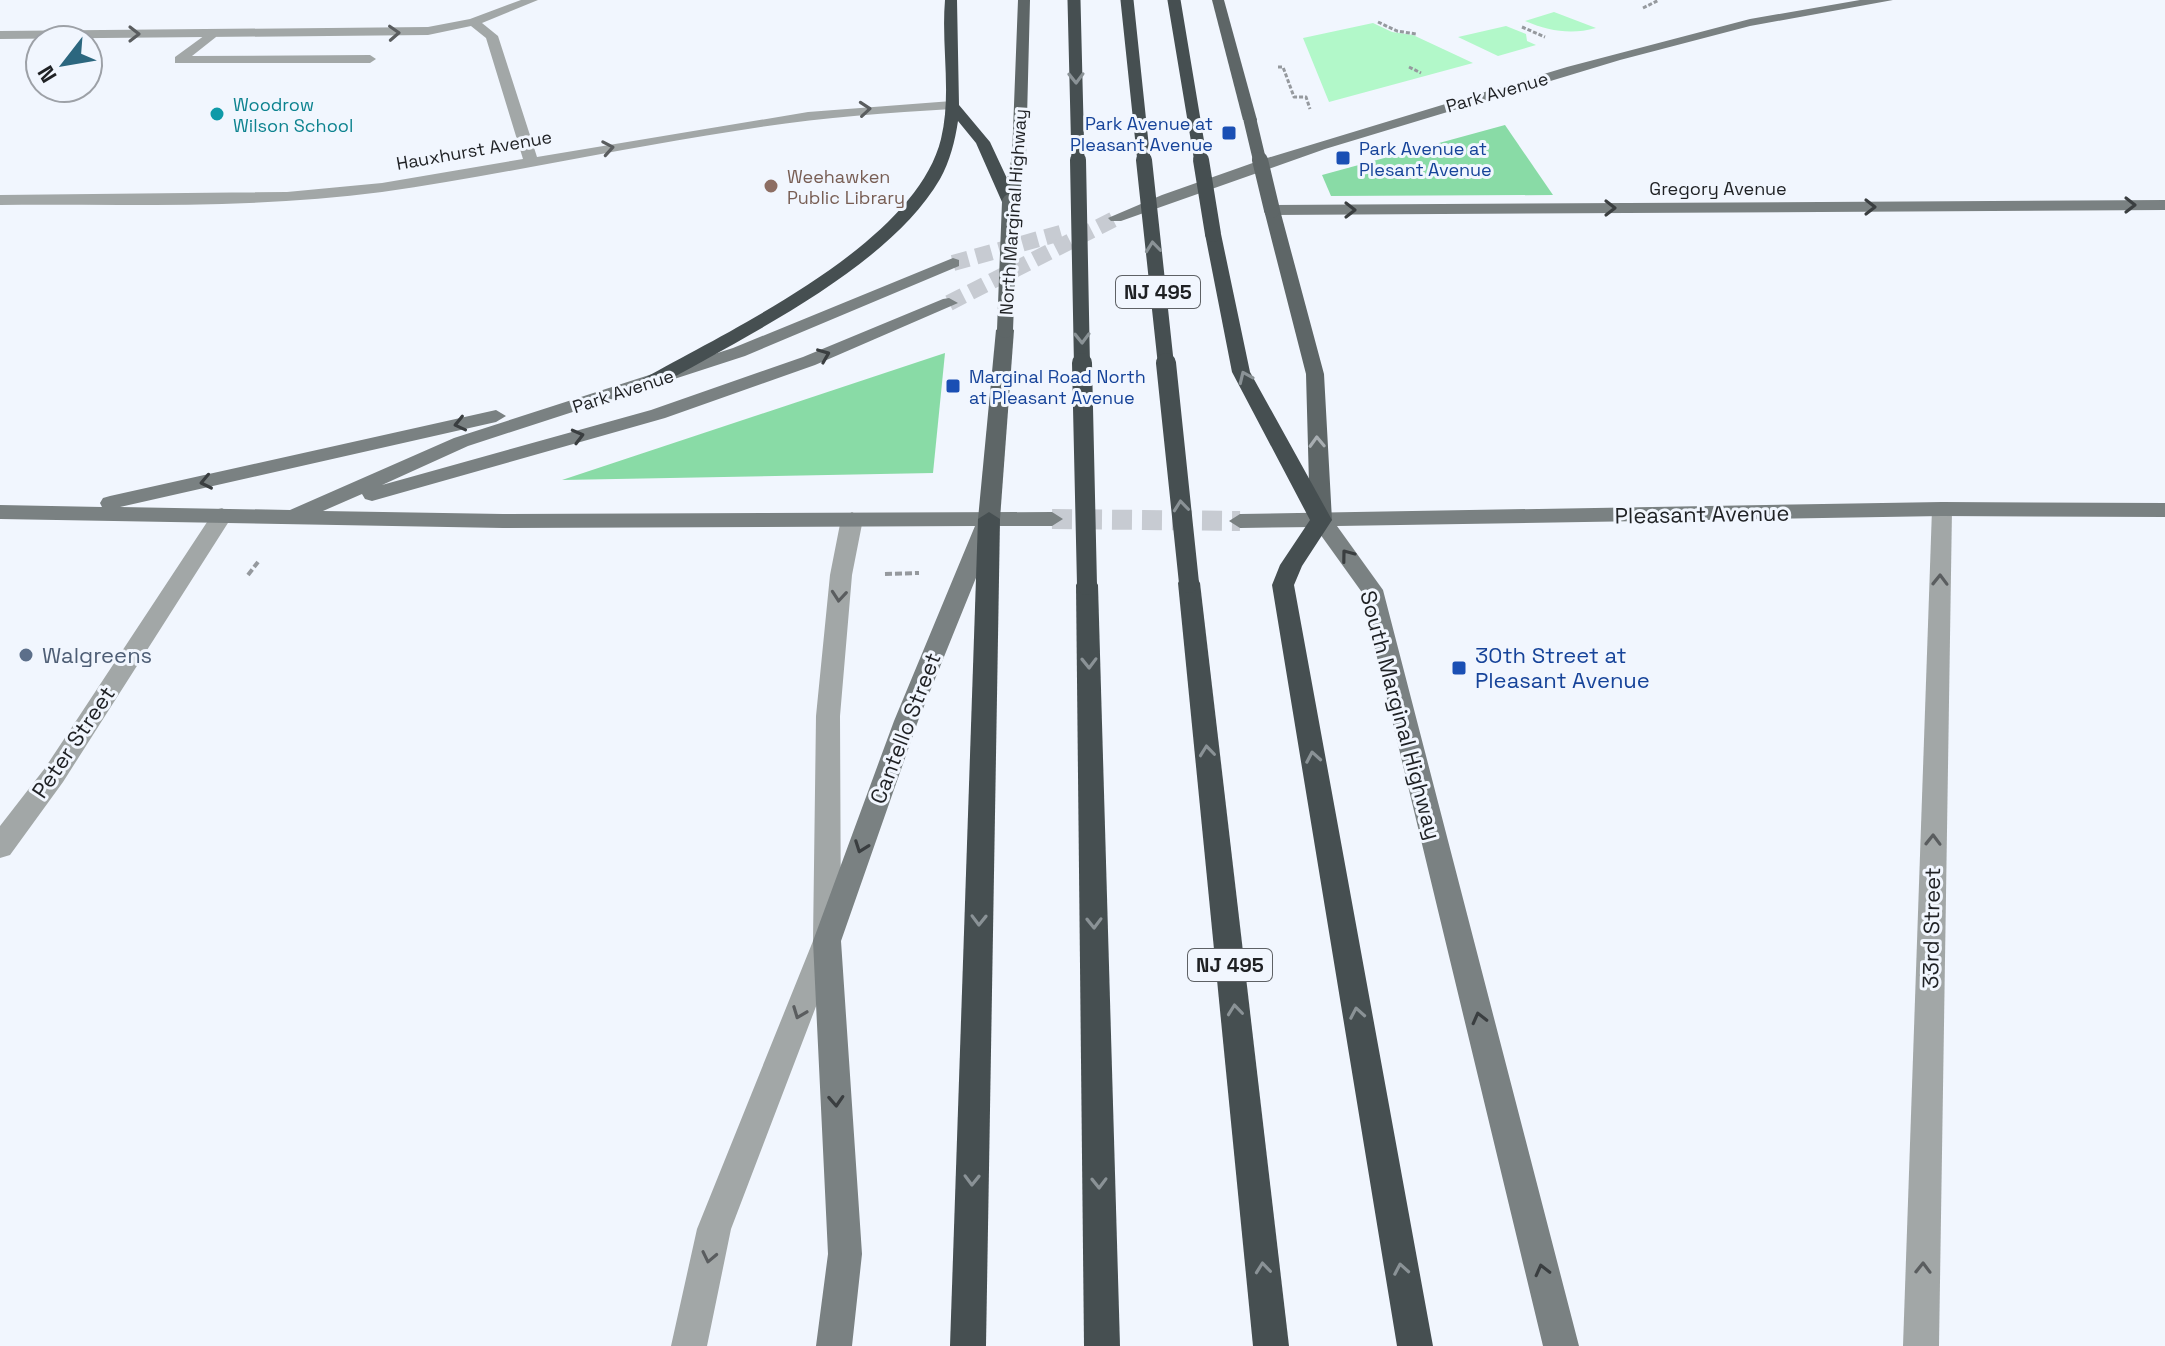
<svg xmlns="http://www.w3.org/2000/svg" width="2165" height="1346" viewBox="0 0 2165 1346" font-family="'Space Grotesk',sans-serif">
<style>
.green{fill:#b2f8c9}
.forest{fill:#89dba6}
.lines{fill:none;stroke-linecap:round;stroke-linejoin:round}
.secondary-tunnel-far1{stroke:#c7cbd2;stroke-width:16;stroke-dasharray:16 8;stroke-linecap:butt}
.secondary-tunnel{stroke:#c7cbd2;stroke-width:20;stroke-dasharray:20 10;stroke-linecap:butt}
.path-far1{stroke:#95999e;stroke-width:3;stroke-dasharray:4 2;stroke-linecap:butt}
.path{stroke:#95999e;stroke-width:4;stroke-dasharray:7 3;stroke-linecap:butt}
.lane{fill:#a2a7a7;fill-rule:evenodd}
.street{fill:#a2a7a7;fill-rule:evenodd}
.secondary{fill:#7a8182;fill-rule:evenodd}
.primary{fill:#5e6667;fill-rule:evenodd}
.highway{fill:#464f51;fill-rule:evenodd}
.primary-bridge-far1{stroke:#5e6667;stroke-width:13}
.primary-bridge{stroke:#5e6667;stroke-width:16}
.highway-bridge-far2{stroke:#464f51;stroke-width:13}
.highway-bridge-far1{stroke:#464f51;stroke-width:16}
.highway-bridge{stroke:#464f51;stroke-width:20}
.oneway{stroke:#5a5d5f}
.oneway2{stroke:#8a9296}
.oneway3{stroke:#3a3e40}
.oneway4{stroke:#a8aeb2}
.culture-dot{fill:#0f9aa8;stroke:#f1f6fe;stroke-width:3}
.transit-dot{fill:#1a4fb4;stroke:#f1f6fe;stroke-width:3}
.education-dot{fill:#8d6e63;stroke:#f1f6fe;stroke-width:3}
.service-dot{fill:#5c6f8a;stroke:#f1f6fe;stroke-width:3}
.labels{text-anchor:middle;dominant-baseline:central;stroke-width:6;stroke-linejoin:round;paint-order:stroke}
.far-street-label{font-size:18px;fill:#1f2124;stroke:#f1f6fe}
.far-culture-label{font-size:18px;fill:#0d838f;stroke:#f1f6fe;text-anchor:start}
.far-transit-label{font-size:18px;fill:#164399;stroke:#f1f6fe;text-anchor:start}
.far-education-label{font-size:18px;fill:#785e54;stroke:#f1f6fe;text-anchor:start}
.shield{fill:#f1f6fe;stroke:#5e6165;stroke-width:2}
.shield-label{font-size:20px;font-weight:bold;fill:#1f2124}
.street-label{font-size:22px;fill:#1f2124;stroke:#f1f6fe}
.service-label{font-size:22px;fill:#4e5e75;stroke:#f1f6fe;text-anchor:start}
.transit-label{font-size:22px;fill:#164399;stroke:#f1f6fe;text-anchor:start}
</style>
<rect width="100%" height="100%" fill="#f1f6fe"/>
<g class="green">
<path d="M1554,12L1596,28C1571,35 1549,31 1525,21Z"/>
<path d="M1373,23L1392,32L1413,35L1473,63L1329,102L1303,38Z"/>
<path d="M1506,26L1526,34L1527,41L1536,45L1498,56L1458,37Z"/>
</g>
<g class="forest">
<path d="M1505,125L1553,195L1331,196L1322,175Z"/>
<path d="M945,353L933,473L562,480Z"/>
</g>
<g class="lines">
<g class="secondary-tunnel-far1">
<path d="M953,263L1064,232"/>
<path d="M949,303L1116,218"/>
</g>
<path class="secondary-tunnel" d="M1052,519L1240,521"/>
<g class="path-far1">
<path d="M1643,8L1659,0"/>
<path d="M1378,22L1397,31L1416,34"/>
<path d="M1522,27L1545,37"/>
<path d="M1278,67H1283L1294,97H1306L1310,109"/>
<path d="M1409,67L1421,73"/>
</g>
<g class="path">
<path d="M885,574L919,573"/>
<path d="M248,575L258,562"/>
</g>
<path class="lane" d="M212,30L216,31V37L192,56L370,55L376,59L370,63H175V57Z"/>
<g class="street">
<path d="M521,0H538L482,23L498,36L537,157L808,112L952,101L959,105L952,109C879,113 807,119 735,131C617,149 500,175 382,192C255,209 127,204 0,205V195L287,192L382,183L523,159L486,38L471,26L428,35L0,39V31L428,27L470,19Z"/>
<path d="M1942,502L1952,509L1939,1346H1903L1932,509Z"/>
<path d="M222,508L233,515L63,782L10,855L0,858V826L45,768L215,510Z"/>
<path d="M852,512L863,519L852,575L840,716L841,941L731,1229L707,1346H671L697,1229L813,941L816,716L830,575L841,519Z"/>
</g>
<g class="secondary">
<path d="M1860,0H1893L1750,26L1620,60L1325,149L1121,221H1111L1108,218L1162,195L1264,159L1567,67L1750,19Z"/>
<path d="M2165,200V210L1272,215L1264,210L1272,205Z"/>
<path d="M953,258L959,260V266L745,356L468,446L382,485L651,410L803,357L943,299L949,298L958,303L815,365L665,418L372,501L365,499L362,494L323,511L503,514L1052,512L1063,519L1052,526H997L918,721L841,941L862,1254L852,1346H816L828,1254L813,941L894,721L975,526L503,528L0,519V505L102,507L100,503L103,498L110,496L496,410L506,416L496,422L120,507L290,510L454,438L733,348Z"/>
<path d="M1942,502L2165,503V517L1942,516L1337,526L1383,590L1579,1346H1543L1361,591L1315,527L1240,528L1229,521L1240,514Z"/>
</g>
<g class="primary">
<path d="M1018,0H1030L1026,157L1018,202L1010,207L1002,202L1012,157Z"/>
<path d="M1212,0H1224L1257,120L1255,123L1243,120Z"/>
<path d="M1272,205L1280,210L1324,374L1332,520L1321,527L1310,520L1306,374L1264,210Z"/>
<path d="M1005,325L1014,330L1000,519L989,526L978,519L996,330Z"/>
</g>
<g class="highway">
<path d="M945,0H957L959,105L990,142L1018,202L1015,205L1010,207L1002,202L976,143L958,121C955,141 950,161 940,179C888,269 741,338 653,389H639L637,385L639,381C729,330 915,245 941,139C952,93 941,47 945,0Z"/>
<path d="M1213,229L1221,234L1250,372L1332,520L1302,566L1294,585L1433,1346H1397L1272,585L1280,565L1310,520L1232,372L1205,234Z"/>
<path d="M989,512L1000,519L986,1346H950L978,519Z"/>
<path d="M1189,575L1197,578L1200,583L1289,1346H1253L1178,583L1181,578Z"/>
<path d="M1087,577L1095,580L1098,585L1120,1346H1084L1076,585L1079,580Z"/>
</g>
<path class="primary-bridge-far1" d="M1250,120L1260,162"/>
<g class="primary-bridge">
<path d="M1260,160L1272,210"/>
<path d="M1005,330L1010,202"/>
</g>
<g class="highway-bridge-far2">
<path d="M1074,0L1078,162"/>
<path d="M1127,0L1144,162"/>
<path d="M1174,0L1201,162"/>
</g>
<g class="highway-bridge-far1">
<path d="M1078,160L1082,365"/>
<path d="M1144,160L1166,365"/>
<path d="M1201,160L1213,234"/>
</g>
<g class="highway-bridge">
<path d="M1082,363L1087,585"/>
<path d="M1166,363L1189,583"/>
</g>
</g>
<defs><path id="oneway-chevron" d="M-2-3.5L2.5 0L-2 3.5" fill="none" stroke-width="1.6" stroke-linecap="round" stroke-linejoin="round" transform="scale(2)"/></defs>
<g class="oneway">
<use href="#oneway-chevron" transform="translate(394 33) rotate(-3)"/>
<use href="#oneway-chevron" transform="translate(134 34)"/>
<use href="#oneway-chevron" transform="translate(865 109) rotate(-5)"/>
<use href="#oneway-chevron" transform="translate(608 148) rotate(-10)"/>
<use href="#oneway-chevron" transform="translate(1940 580) rotate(-89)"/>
<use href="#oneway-chevron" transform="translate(839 596) rotate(95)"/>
<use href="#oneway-chevron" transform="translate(1933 840) rotate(-89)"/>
<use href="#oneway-chevron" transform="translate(799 1013) rotate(111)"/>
<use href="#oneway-chevron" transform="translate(709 1257) rotate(102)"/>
<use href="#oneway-chevron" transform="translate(1923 1268) rotate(-89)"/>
</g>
<g class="oneway2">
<use href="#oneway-chevron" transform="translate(1076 78) rotate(89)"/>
<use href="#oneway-chevron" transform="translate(1153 247) rotate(-96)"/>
<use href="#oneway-chevron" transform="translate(1082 338) rotate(89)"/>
<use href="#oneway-chevron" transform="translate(1245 377) rotate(-114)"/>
<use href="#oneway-chevron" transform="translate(1181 506) rotate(-96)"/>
<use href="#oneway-chevron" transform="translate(1089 663) rotate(89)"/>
<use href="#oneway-chevron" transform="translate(1207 751) rotate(-96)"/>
<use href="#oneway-chevron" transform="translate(1313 757) rotate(-100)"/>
<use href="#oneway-chevron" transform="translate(979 920) rotate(91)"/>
<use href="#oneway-chevron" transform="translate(1094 923) rotate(89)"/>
<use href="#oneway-chevron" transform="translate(1235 1010) rotate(-96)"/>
<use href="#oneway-chevron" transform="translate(1357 1013) rotate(-100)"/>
<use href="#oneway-chevron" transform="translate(972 1180) rotate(91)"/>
<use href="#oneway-chevron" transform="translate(1099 1183) rotate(89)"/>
<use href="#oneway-chevron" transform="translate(1263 1268) rotate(-96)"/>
<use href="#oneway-chevron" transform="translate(1401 1269) rotate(-100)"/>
</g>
<g class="oneway3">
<use href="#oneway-chevron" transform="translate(2130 205)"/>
<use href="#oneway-chevron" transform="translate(1870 207)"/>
<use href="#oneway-chevron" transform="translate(1610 208)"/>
<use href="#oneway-chevron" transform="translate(1350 210)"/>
<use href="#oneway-chevron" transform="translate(824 355) rotate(-22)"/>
<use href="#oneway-chevron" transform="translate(460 424) rotate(167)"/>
<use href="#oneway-chevron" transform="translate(578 436) rotate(-15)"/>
<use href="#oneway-chevron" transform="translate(206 482) rotate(168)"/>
<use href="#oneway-chevron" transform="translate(1347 555) rotate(-127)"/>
<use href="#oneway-chevron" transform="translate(861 847) rotate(110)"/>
<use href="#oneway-chevron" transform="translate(1479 1018) rotate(-104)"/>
<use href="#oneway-chevron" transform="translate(836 1101) rotate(87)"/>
<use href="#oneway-chevron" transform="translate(1542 1270) rotate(-104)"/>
</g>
<use class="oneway4" href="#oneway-chevron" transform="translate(1317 442) rotate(-92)"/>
<circle class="culture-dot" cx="217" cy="114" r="8"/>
<g class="transit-dot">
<rect x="1221" y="125" width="16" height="16" rx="4"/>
<rect x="1335" y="150" width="16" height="16" rx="4"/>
<rect x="945" y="378" width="16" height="16" rx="4"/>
<rect x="1451" y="660" width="16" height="16" rx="4"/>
</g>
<circle class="education-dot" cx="771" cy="186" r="8"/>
<circle class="service-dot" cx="26" cy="655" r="8"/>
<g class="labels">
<g class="far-street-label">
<text transform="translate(1497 92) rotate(-16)">Park Avenue</text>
<text transform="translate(474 150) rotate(-10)">Hauxhurst Avenue</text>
<text x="1718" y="188">Gregory Avenue</text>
<text transform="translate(1013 212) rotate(-86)">North Marginal Highway</text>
<text transform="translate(623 391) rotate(-18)">Park Avenue</text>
</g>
<g class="far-culture-label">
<text x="233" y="104">Woodrow<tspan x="233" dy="21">Wilson School</tspan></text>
</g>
<g class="far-transit-label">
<text x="1213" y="123" text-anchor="end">Park Avenue at<tspan x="1213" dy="21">Pleasant Avenue</tspan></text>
<text x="1359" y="148">Park Avenue at<tspan x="1359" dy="21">Plesant Avenue</tspan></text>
<text x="969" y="376">Marginal Road North<tspan x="969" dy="21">at Pleasant Avenue</tspan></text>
</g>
<g class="far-education-label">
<text x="787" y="176">Weehawken<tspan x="787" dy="21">Public Library</tspan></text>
</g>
<g class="shield">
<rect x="1116" y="276" width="84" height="32" rx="6"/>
<rect x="1188" y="949" width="84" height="32" rx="6"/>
</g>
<g class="shield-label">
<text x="1158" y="292">NJ 495</text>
<text x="1230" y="965">NJ 495</text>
</g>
<g class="street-label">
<text transform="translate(1702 514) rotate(-1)">Pleasant Avenue</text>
<text transform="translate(1401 715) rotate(75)">South Marginal Highway</text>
<text transform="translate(905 728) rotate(-69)">Cantello Street</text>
<text transform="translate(73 742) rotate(-56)">Peter Street</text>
<text transform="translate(1931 928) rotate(-89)">33rd Street</text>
</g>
<g class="service-label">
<text x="42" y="655">Walgreens</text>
</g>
<g class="transit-label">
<text x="1475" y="655">30th Street at<tspan x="1475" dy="25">Pleasant Avenue</tspan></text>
</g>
</g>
<g transform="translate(64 64) rotate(239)"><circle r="38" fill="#f1f6fe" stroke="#9da1a7" stroke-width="2"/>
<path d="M0-6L14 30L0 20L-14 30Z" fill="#2c677f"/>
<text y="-12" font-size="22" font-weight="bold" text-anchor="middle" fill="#1f2124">N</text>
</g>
</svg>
